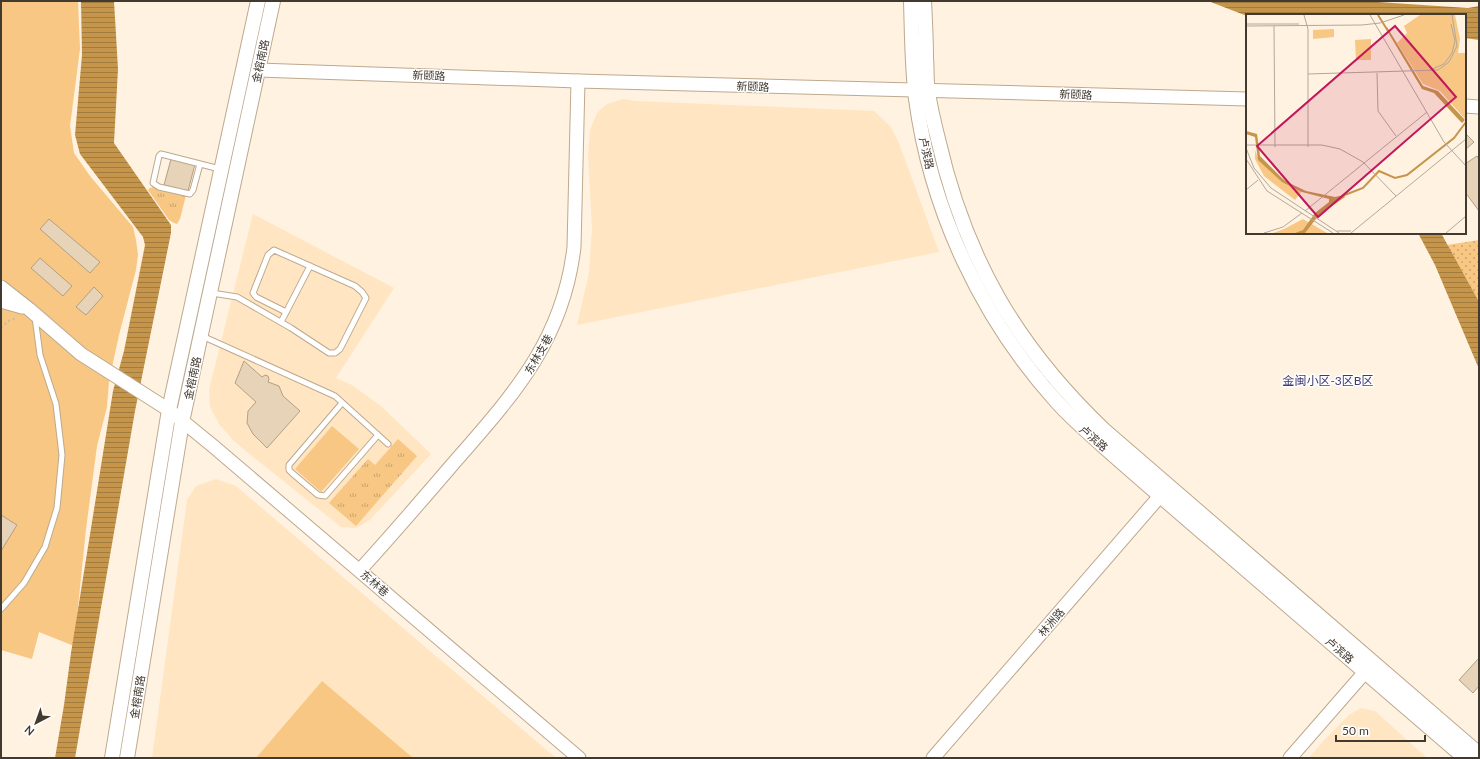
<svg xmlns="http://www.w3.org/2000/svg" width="1480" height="759" viewBox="0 0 1480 759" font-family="Lato,'Noto Sans SC',sans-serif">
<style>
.built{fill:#ffe5c2}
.grass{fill:url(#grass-tufts)}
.park{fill:url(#park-dots)}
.pitch{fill:#f7c783}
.water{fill:url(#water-rules)}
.building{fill:#e7d3b7;stroke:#b39f84}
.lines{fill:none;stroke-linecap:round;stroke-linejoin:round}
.service-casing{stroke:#bda98e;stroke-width:7}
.tertiary-casing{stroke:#bda98e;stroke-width:15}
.secondary-casing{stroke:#bda98e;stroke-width:16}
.path{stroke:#c6bbac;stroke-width:2;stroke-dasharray:2 3;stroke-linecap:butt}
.service{stroke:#fff;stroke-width:5}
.tertiary{stroke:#fff;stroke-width:13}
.secondary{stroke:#fff;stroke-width:14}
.labels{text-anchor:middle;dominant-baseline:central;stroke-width:3;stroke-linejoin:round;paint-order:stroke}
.street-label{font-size:11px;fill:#423a2f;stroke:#fff}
.neighbourhood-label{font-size:12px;fill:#403a76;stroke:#fff}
.inset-river{fill:none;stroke:#c5954b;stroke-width:2}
.inset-road{fill:none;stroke:#b3a89a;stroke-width:1}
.view{fill:#c2185b;fill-opacity:0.15;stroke:#c2185b;stroke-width:2}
.inset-edge{fill:none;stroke:#423a2f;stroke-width:2}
</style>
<defs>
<pattern id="grass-tufts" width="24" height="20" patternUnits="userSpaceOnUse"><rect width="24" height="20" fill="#f7c783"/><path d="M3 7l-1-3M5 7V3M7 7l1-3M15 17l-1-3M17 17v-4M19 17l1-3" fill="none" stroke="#caa36c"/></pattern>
<pattern id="park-dots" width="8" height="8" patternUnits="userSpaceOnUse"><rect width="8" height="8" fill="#f7c783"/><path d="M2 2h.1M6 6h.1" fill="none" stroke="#caa36c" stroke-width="1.8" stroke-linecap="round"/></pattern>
<pattern id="water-rules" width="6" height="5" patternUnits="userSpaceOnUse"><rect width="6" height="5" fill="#c5954b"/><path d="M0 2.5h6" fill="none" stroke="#a27b3f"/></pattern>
</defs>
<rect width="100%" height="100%" fill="#fff2e1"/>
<g class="built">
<path d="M623,99L635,101L874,111L891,127L899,143L939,252L577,325L589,273L592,228L588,156L590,130L597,113L607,104Z"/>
<path d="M253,214L394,288L336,378L352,385L381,406L431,454L370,520L356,528L341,527L242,448L232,439L219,424L210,407L209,390Z"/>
<path d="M216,479L236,486L556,758H152L187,500L196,486Z"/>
<path d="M1361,708L1375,711L1427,758H1309L1324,740L1349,715Z"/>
</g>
<g class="grass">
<path d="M154,187L186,195L180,219L177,224L174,223L169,220L148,190L150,188Z"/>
<path d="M398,439L417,456L356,526L329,503L368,459L375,465Z"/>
</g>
<path class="park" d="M1479,240V312L1447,245Z"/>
<g class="pitch">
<path d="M1,1H78L80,49L70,126L74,153L90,176L133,227L136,240L138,255L136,270L119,335L109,381L107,407L97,446L86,529L74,646L39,632L32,659L1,650Z"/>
<path d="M332,426L359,449L321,492L295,469Z"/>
<path d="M322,681L413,758H256Z"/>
</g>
<g class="water">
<path d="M81,1H114L118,69L114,143L171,225V233L135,411L75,758H55L64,705L71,653L113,391L124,351L145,245L143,237L80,154L75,135L82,55Z"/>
<path d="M1208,1H1363L1468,8L1479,6V40L1465,38V15L1247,16Z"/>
<path d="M1418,233H1441L1479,302V369L1435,265Z"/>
</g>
<g class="building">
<path d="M1465,133L1474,142L1465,150Z"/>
<path d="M1477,156L1479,159V211L1465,192V164Z"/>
<path d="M171,159L195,164L188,191L164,185Z"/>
<path d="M49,219L100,262L90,273L40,229Z"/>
<path d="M40,258L72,286L63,296L31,268Z"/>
<path d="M94,287L103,296L86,315L76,307Z"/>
<path d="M244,361L262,377L265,375L268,376L269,379L268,382L279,386L283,396L300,411L267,448L253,434L247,423L248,411L256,402L235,383Z"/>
<path d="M1,515L17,525L1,551Z"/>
<path d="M1479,658V686L1473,693L1459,680Z"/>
</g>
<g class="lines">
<g class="service-casing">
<g id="service">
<path d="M200,164L193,190L190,194L159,187L153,183L159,156L161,154L220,169"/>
<path d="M212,293L237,297L291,328L329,353H335L340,349L366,298L362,292L355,286L274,250L268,255L253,293L256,297L286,312"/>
<path d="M281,322L310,266"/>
<path d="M202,336L335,396L388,444"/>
<path d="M342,403L289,465V470L292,473L318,495L325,496L378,435"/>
<path d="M1,609L24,583L45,547L57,508L62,455L56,404L40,355L35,317"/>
</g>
</g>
<g class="tertiary-casing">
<g id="tertiary">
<path d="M258,70L578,81L1247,99"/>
<path d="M1465,106L1479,107"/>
<path d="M1,287L29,309L81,354L169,410L213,446L579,758"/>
<path d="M1,301L22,307"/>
<path d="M360,570C391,536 422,500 452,465C512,396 563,342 574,247L578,81"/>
<path d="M933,758L1166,489"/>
<path d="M1290,758L1372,664"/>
</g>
</g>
<g class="secondary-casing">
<g id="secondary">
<path d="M911,1C912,34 912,67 916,99C931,211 982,319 1057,402C1076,423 1098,441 1118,459C1150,487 1182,515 1215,543C1298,615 1382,686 1465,758"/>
<path d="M924,1C925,20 926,39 926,58C927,69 926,81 928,92C930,107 934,123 938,139C965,258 1016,346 1104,430L1479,754"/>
<path d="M112,758L169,410L258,1"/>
<path d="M127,758L182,422L273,1"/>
</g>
</g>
<path class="path" d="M1,328L8,321L16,318"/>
<use href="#service" class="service"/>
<use href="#tertiary" class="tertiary"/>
<use href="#secondary" class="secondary"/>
</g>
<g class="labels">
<g class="street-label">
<text transform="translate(260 61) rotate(-78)">金榕南路</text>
<text transform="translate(429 75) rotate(2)">新颐路</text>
<text transform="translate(753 86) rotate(2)">新颐路</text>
<text transform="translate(1076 94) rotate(2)">新颐路</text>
<text transform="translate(927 153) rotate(77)">卢滨路</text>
<text transform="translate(538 354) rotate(-60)">东林支巷</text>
<text transform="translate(192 378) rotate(-78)">金榕南路</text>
<text transform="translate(1094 438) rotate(41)">卢滨路</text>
<text transform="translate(375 583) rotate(41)">东林巷</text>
<text transform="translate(1051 622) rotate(-49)">林洲路</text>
<text transform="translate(1340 650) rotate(41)">卢滨路</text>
<text transform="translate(137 697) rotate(-81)">金榕南路</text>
</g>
<g class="neighbourhood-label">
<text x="1328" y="380">金闽小区-3区B区</text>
</g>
</g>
<g transform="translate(1246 14)">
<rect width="220" height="220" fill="#fff2e1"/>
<path d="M9,136L13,146L29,160L56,177L49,186L18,162L9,145ZM57,205L81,219H27L38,215Z" fill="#f7c783"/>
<path d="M174,1H209L214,25L212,39H220V106L194,77L177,70L151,29L161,19L158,12ZM88,15V23L67,25V16ZM125,25V46H110L109,26Z" fill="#f7c783"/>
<path d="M141,13L177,72L192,77L219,106L216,109L213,106L188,79L176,75L140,15ZM0,117L11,120L14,142L39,167L60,177L89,183L98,181L99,183L73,201L59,219H49L57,216L69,199L83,188V185L56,178L36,168L12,146L9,123L0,120Z" fill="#c5954b"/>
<path class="inset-river" d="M132,1L142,17M96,182L117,174L133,157L149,164L161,161L208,124L220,108"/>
<path class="inset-road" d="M58,1L62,15V133M124,1L198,128L220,152M0,10H53M0,12L116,11L134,9L158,1M28,12L29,133M184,56L198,50L206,39L209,27L205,10M131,59L132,97L150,122M62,60L192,56L203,48L211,32L206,1M0,131H76L94,135L117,148L150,182M0,134L8,154L25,174L93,219M0,145L21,177L87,219M0,176L12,166M59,197L181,98M91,217H105M18,219L37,213L56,199M105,219L220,125M200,219L220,202"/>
<path class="view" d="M149,12L210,83L72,203L11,132Z"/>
<rect width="220" height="220" class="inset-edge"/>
</g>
<rect width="1480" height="759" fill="none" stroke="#423a2f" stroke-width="4"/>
<g transform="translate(36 723) rotate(221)" stroke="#ffffff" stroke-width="3" paint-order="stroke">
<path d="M0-3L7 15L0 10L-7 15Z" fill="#423a2f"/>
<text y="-6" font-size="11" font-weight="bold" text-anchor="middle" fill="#423a2f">N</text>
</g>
<path d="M1336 735v6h89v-6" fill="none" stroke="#423a2f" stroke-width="2"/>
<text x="1342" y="735" font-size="12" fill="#423a2f" stroke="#ffffff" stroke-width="3" paint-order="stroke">50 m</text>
</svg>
